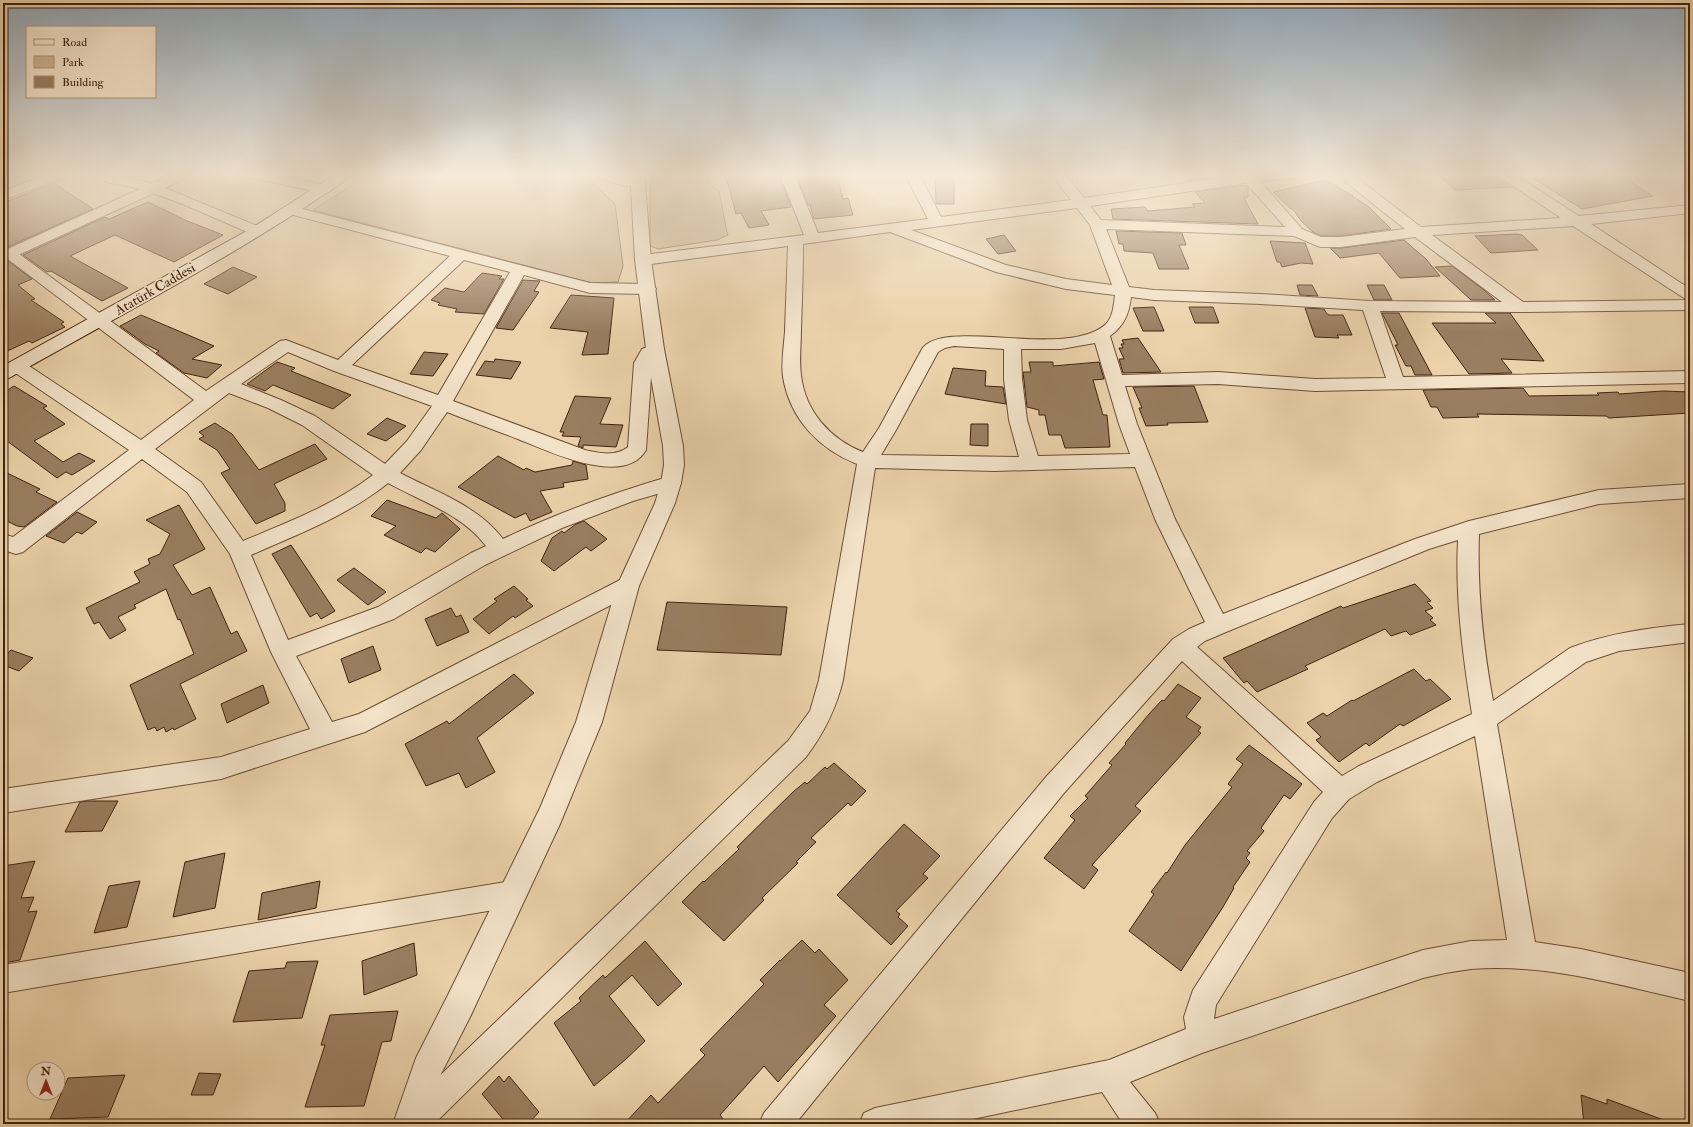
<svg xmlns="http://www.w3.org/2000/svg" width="1693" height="1127" viewBox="0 0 1693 1127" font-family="'IM FELL Double Pica',serif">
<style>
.green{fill:#ceb490;stroke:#886b50}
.building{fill:#9a7e60;stroke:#42220f}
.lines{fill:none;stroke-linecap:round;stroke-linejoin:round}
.minor-casing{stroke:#6c4e36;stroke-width:2}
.tertiary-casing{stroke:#6c4e36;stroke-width:2}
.secondary-casing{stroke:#42220f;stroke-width:2}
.minor{fill:#f2e2c8;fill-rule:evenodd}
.tertiary{fill:#f2e2c8;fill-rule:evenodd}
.secondary{fill:#f2e2c8;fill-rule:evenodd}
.labels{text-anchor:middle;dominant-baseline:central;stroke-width:3.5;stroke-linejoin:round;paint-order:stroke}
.far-street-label{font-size:14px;fill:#42220f;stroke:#f2e2c8}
</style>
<rect width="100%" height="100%" fill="#ebd2aa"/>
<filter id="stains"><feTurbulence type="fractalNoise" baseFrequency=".005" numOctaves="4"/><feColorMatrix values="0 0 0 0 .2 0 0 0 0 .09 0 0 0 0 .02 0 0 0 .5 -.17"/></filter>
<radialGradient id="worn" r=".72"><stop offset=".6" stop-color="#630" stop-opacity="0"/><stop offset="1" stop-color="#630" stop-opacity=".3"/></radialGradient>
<g class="green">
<path d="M369,174H583L615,204L623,266L618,282L592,283L313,210Z"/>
<path d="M650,174H719V176L707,178L708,186H712L719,191L726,228L728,235L717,240L658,249L650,246Z"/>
</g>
<g class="building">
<path d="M756,174H779L791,207L761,211L769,225L749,228L741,213L736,214L726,177Z"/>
<path d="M795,174H837L843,199L848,198L853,215L814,219L810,205H808Z"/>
<path d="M935,174H954V204H936Z"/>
<path d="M1179,174H1238L1186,181Z"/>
<path d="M1438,174H1497L1499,178L1512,187L1455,190Z"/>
<path d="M1526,174H1619L1653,196L1582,209Z"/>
<path d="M1325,180L1353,196H1352L1369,207L1391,229L1341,236H1321L1313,232L1301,221L1293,209H1291L1273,192Z"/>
<path d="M54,183L93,209L3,249V203Z"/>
<path d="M1245,185L1248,187V197L1244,198L1258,224L1113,219L1111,209L1145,207L1148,211L1195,207L1192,204L1205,203L1195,192Z"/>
<path d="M148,202L185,220L223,235L174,262L115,235L70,256L128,288L102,301L51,271L47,272L23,255L105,217L109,219Z"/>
<path d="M1116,231L1182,233L1186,245H1179L1189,269H1159L1153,253L1124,251L1123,244H1119Z"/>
<path d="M1517,234L1522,235L1538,250L1491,253L1475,236Z"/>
<path d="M1004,235L1016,251L998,254L986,239Z"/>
<path d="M1404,240L1426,259L1440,276L1400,278L1379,253L1340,258L1330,248H1341Z"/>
<path d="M1270,241L1305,243L1313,264L1301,263L1282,267L1280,262H1277Z"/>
<path d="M8,261L32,279L18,285L35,299L31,300L64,322L61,324L65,327L32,343L29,341L3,353V263Z"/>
<path d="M1452,266L1484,290L1495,300H1471L1435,267Z"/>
<path d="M233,267L257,277L228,294L204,284Z"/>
<path d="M482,273L502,276L499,279H504L484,314L455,312L457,309L438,305L440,303L431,300L445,288L464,292Z"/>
<path d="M523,280L540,281L534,291L539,292L513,330L496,328Z"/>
<path d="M1297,285H1312L1318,296L1300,295Z"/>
<path d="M1367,285H1384L1392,300H1374Z"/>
<path d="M571,295L614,298L608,354L582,355L588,332L550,328Z"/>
<path d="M1154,307L1164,331H1143L1133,308Z"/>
<path d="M1189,307H1213L1219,323H1195Z"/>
<path d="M1305,308L1324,309L1327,314L1329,315H1343L1352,335H1337L1339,338L1315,337Z"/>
<path d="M1382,313H1399L1432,375H1415L1411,366H1406L1395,345H1398Z"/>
<path d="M1485,313H1510L1544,361L1501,359L1512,373L1469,374L1432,323H1496Z"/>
<path d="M141,315L214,346L192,359L222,365L207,378L184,373L156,353L159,351L145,344L120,326Z"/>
<path d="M1138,338L1161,372L1123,373L1119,359H1124L1119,348H1123L1121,344H1124L1122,340Z"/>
<path d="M424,352L448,354L433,376L410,374Z"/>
<path d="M495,359L521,362L511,379L476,375L485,361L494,362Z"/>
<path d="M277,362L295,368L291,371L351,395L333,409L273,385L265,391L247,384Z"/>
<path d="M1029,362H1053V366L1099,362L1104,379L1093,380L1103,415H1107L1110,447L1065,448L1061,435H1049L1045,415H1039V410L1027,407L1023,372H1031Z"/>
<path d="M953,368L986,371L985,386L1003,387L1006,404L945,394Z"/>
<path d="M14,386L47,406L43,408L65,424L34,441L63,462L79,453L95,461L72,475L66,472L57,478L3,438V393Z"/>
<path d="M1194,386L1208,422L1167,423L1168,425L1146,426L1139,408H1142L1133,387Z"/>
<path d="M1523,388L1529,396L1599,395L1597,393L1618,392L1619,394L1663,391L1690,392V413L1609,418L1606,416L1477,414L1479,417L1443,418L1437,407H1431L1423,390Z"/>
<path d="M575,396L611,398L600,424L623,425L616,447L583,445V448L578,446L581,437L562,436L564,432H560Z"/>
<path d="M387,418L406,426L386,441L367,434Z"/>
<path d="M215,423L232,434L259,470L315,444L327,459L274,484L285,503V511L256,524L221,473L230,469L217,450L199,439L204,436L199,432Z"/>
<path d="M971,424H988V446L970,445Z"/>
<path d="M498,456L524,470L526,468L535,472L572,465L573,461L586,465L588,479L563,483L564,487L540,491L552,512L530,521L526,513L515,518L458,487Z"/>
<path d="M3,471L40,489L36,492L57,502L24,527L17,526L3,519Z"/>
<path d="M387,500L436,518L442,513L460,529L435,552L426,548L421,553L384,535L396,526L371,516Z"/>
<path d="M179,505L205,549L173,565L192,595L210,587L231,634L237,631L247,651L180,684L196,719L174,730L173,728L166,732L164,727L157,731L155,727L148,730L130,685L194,654L180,619L178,620L166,589L134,605L136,608L118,617L126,630L110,639L99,622L94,624L86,608L140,582L134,572L150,564L148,559L160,554L170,534L146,520Z"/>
<path d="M77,512L97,522L82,534L77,532L64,543L46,536Z"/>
<path d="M584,521L607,539L591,551L586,547L554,571L541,561L552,538L562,531L564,533L576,524Z"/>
<path d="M291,545L335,611L321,619L317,613L310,617L272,554Z"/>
<path d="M354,568L386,592L368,605L337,580Z"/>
<path d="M1415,584L1431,601L1427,602L1433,608L1425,611L1433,618L1430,620L1436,625L1410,635L1406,631L1391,636L1385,629L1305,666L1308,669L1257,692L1247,681L1244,683L1223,658L1341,606L1343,608Z"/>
<path d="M514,586L528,599L526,600L533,606L515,618L513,616L489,634L473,619L497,601L494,599Z"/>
<path d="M667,602L787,607L781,655L657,650Z"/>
<path d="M451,608L456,617L461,615L469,632L437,646L425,619Z"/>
<path d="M373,646L381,670L349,683L341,659Z"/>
<path d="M11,650L33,658L19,671L3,665V657Z"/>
<path d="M1414,669L1426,681L1430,679L1451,699L1403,726L1400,724L1369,746L1366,743L1339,762L1316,740L1321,737L1307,723L1323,713L1327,716L1352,700L1353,701Z"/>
<path d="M514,674L534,693L477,738L495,772L466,788L459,773L426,786L405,744L447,721L449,724Z"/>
<path d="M1178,684L1201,698L1186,717L1201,727L1198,731L1201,733L1135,806L1141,811L1092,865L1098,870L1084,889L1044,858L1075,820L1070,816L1088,798L1085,796L1112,765L1109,763L1126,744L1125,743L1149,714L1162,700L1164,701Z"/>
<path d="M263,685L269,703L227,723L221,704Z"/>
<path d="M1249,745L1302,784L1290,799L1284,795L1261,828L1264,831L1247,851L1250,853L1246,858L1250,862L1233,887L1234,888L1223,907L1181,971L1129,931L1154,894L1151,892L1166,872L1167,873L1185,845L1232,787L1228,784L1243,764L1236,759Z"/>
<path d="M834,763L866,791L851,806L848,803L811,838L816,842L796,862L798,863L762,898L764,900L724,941L682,902L703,881L704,882L739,849L737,847L793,792L805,782L807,784L825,767L827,769Z"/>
<path d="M87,801H118L102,831L65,832L80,802Z"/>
<path d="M904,824L940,856L923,874L928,878L896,911L900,914L898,917L908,926L891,945L837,895Z"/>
<path d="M225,853L215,908L173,917L185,862Z"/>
<path d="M35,861L21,898L34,897L28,912L37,911L20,960L3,963V866Z"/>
<path d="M140,881L127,927L94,933L109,886Z"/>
<path d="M320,881L316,908L258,920L262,893Z"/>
<path d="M802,940L815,953L819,949L848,980L824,1005L836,1016L778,1082L764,1066L720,1115L727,1124H624L651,1095L658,1103L705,1055L700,1050L764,984L760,980L780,960V961Z"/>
<path d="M645,941L682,984L658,1006L632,975L609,996L645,1041L625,1060L594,1086L554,1023L581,1001L579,998L603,975L605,978Z"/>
<path d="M414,943L417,975L364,995L362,961Z"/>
<path d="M318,961L302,1018L233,1022L249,971L285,968L287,962Z"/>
<path d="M398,1011L391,1041L382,1042L364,1106L305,1107L325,1045H321L330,1015Z"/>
<path d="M199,1073L221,1074L213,1095H191Z"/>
<path d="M125,1075L108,1117L50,1119L68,1078Z"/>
<path d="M499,1076L504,1082L509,1076L539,1112L528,1124H507L482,1094Z"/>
<path d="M1581,1095L1607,1104V1099L1669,1122V1124H1584Z"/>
</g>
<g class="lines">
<g class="minor-casing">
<g id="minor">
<path d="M48,174H66L64,177L3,200V191Z"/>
<path d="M92,174H111L158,185L262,228L264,231L262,234L257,235L252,234C213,218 172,197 132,187C122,185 98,182 92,174Z"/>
<path d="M245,174H270L329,186L331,189L329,192L324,193L252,178L247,177Z"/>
<path d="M631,174H645V183L643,186L638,187L633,186L631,183Z"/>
<path d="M780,174H794L818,233L928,219L905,174H919L941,217L1071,200L1051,174H1065L1084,198L1240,175L1239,174H1305L1303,177L1298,178L1260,181L1302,229L1321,237H1341L1405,229L1339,177L1337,174H1352L1421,227L1561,218L1500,177L1498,174H1514L1579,216L1690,205V213L1591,224L1690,289V310L1519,312L1380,311L1403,377L1690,371V383L1315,391L1218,384L1125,386L1137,424L1175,519L1223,614L1415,539L1469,521L1599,490L1690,484V498L1599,504L1479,534C1477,590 1483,645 1493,701L1570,648C1609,633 1648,628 1690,624V642L1619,651L1586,662L1497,724L1535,942L1581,949L1690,973V1001C1619,985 1545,963 1471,969C1455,971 1439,974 1423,978L1202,1053L1130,1082L1155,1113L1160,1124H1123L1102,1092L949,1124H859L864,1113L875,1108L1109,1060L1186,1029L1184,1017L1193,990L1314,802L1323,792L1182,661L1064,793L795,1124H759L764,1113L1046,777L1173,639L1189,629L1205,622L1155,519L1135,467L995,471L875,468L843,680C836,709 824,733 806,757L434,1124H396L401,1113L788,741L810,711L819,680L857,464C819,449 790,419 783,377C781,362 784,347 785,331C786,303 787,274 788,246L643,265L638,263L635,260L638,257L643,255L804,235ZM1246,183L1285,227L1101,220L1090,206ZM1077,208L1090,225L1112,285L1066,279L1006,265L911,230ZM1573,226L1687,300L1523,302L1432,235ZM1106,229L1294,236L1320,247H1341L1415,237L1502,302L1370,301L1261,294L1154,290L1129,287ZM890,232L996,272L1066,289L1115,295C1114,304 1113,317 1106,324C1067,360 944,317 922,349L879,428L863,452C830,439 805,411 801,375C799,360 801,345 801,329C802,301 803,272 803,244ZM1131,297L1154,300L1261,304L1363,310L1386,378L1315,379L1218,372L1122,375L1110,336C1124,326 1129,314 1131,297ZM1095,343L1119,424L1130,454L1038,456L1027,420L1022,379L1021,349H1061ZM954,346L1004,349V379L1009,420L1019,457L881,455L896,430L938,352L945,348ZM1458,540C1455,599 1463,656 1472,714L1359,766L1342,776L1197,647L1205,641L1226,632L1429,549ZM1475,736L1507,940L1471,941L1423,950L1214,1019L1216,1005L1332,818L1349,799L1377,782Z"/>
<path d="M291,206L590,283L648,284L654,286L656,289L654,292L648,294L590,293L524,275L453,401L585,450C599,453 615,457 628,447L634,363L642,349L655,344L661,345L664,349C660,355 655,357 652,363L646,450C624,488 548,451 518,439C494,430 470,421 447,412L421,450L400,473C436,492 477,505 503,539C557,513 613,493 671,476L678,478L681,483L678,488L633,501L562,528L485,565L394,619L296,656L332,722L359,714L620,580L628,578L636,580L639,586L636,592L365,732L221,779L3,813V789L221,757L310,729L271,652L230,554L187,492L142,459L23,552L16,554L3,550V534L13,537L129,450L11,370L8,366L11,362L17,361L23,362L141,440L194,400L5,257L3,253L5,251L10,249L15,251L206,391L280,341L286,340L338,360L450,256L286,213L284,210L286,207ZM464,260L510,272L438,395L352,365ZM288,352L334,371L432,406L407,441L385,464L315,416L281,400L241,384ZM229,393L268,408L302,425L373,475C334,505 288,522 243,541L201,482L155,449ZM388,483C422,502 462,514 486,546L471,553L378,607L288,640L251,555C298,534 347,516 388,483Z"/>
<path d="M512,881L522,884L526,894L522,904L512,907L3,993V965Z"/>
</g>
</g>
<g class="tertiary-casing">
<g id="tertiary">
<path d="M173,174H191L189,177L3,262V251Z"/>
<path d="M599,174H617L643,180L645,183L651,260L664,349L683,446L684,465L681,483L675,503L639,586L602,722L560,824L470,1017L441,1074L425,1124H393L416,1058L448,995L540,808L576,722L617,586L655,503L661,483L664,465L663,446L646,349L635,260L631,186C621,185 605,183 599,174Z"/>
</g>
</g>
<g class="secondary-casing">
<path id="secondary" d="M336,174H352L350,177C242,252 124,313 9,378L3,380V366L252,228Z"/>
</g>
<use href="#minor" class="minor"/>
<use href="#tertiary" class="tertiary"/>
<use href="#secondary" class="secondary"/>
</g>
<linearGradient id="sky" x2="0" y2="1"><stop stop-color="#92a8ba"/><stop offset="0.53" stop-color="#f6ebd9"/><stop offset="1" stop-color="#f6ebd9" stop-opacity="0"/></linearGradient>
<rect width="1693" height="331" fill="url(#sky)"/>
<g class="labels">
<g class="far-street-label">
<text transform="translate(155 289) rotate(-30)">Atatürk Caddesi</text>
</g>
</g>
<rect width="1693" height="1127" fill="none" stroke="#ebd2aa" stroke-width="16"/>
<rect x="4" y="4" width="1685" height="1119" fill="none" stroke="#42220f" stroke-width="2"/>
<rect x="8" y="8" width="1677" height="1111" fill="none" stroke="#42220f"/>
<rect x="26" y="26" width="130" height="72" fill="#f2e2c8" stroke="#ac957e"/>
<rect x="34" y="39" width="20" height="6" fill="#f2e2c8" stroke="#ac957e"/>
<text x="62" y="46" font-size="12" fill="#42220f">Road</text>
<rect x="34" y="56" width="20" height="12" fill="#ceb490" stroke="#ac957e"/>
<text x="62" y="66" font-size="12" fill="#42220f">Park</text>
<rect x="34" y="76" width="20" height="12" fill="#9a7e60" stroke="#ac957e"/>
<text x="62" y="86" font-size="12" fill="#42220f">Building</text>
<g transform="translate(46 1081)"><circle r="19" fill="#f2e2c8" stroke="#ac957e"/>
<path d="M0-3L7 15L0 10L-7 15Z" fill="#8f2418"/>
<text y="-6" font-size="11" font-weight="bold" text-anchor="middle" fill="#42220f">N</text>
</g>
<rect width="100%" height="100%" filter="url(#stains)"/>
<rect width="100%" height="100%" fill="url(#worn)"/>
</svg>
